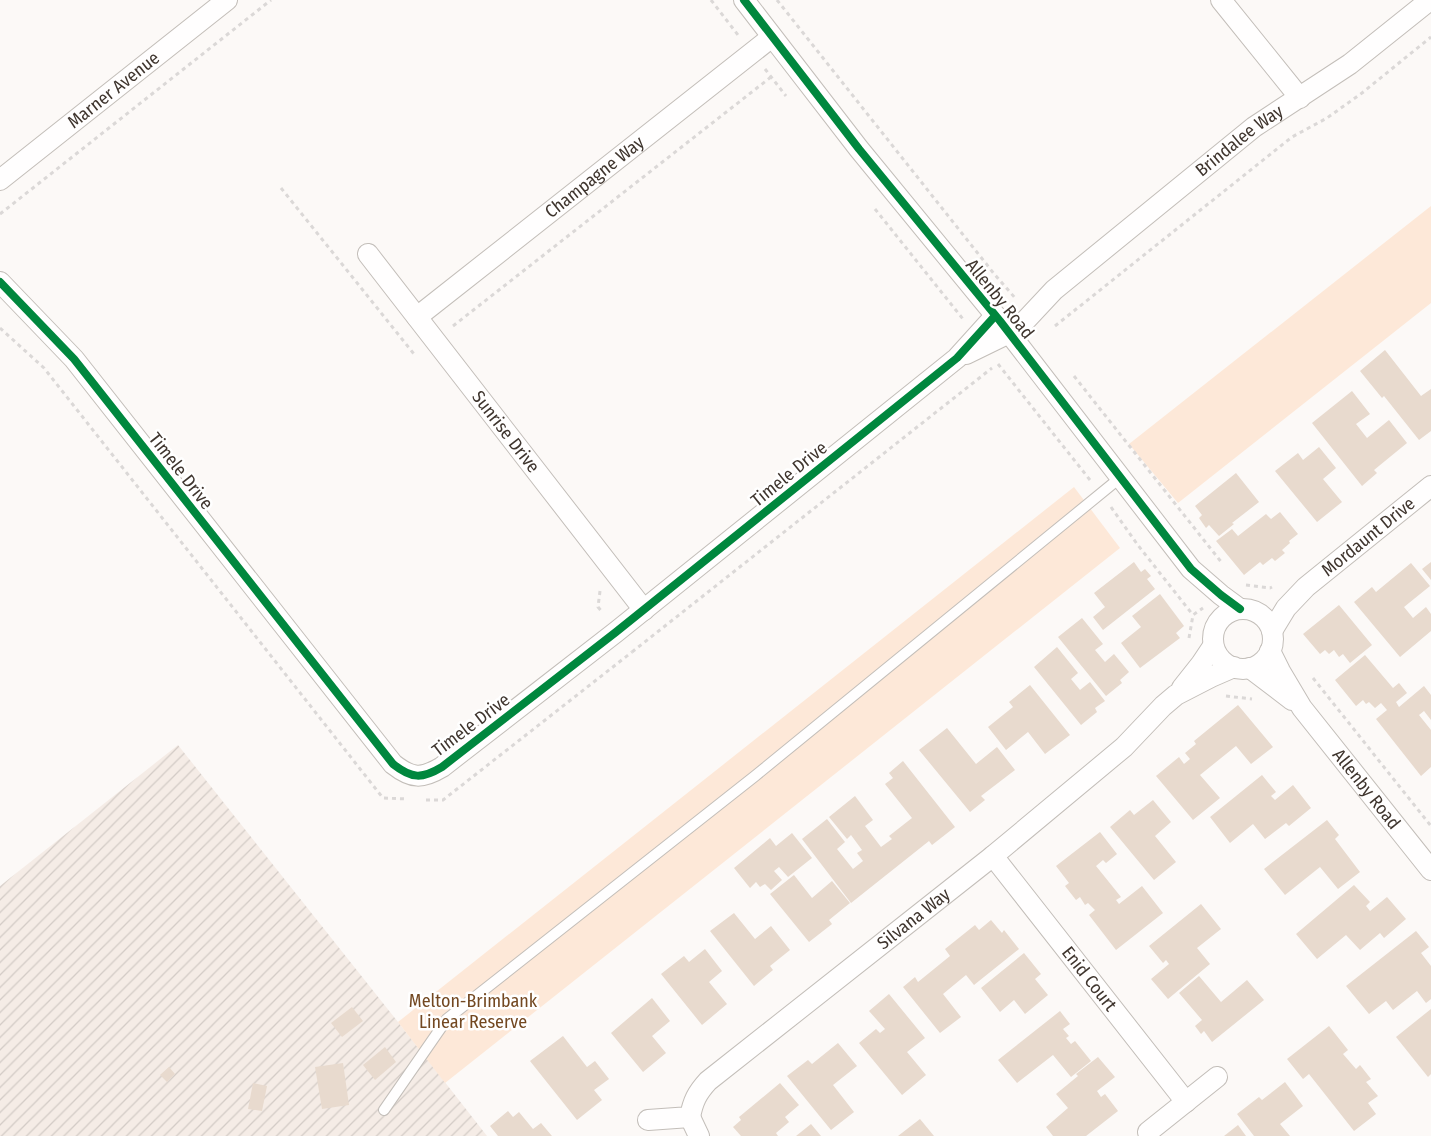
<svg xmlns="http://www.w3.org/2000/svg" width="1431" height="1136" viewBox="0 0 1431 1136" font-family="'Fira Sans Condensed',sans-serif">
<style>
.industrial{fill:url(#industrial-furrows)}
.green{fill:#fde8d8}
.building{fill:#e8dace}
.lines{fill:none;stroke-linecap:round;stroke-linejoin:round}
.lane-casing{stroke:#c3beb9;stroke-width:12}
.street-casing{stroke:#c3beb9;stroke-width:22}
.path{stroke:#dbd8d7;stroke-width:3;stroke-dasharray:4 4;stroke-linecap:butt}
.lane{stroke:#fffefe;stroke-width:10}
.street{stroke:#fffefe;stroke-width:20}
.cycleway-casing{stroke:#fff;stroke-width:11}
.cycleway{stroke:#00873e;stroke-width:8}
.labels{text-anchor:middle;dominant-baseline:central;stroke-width:5;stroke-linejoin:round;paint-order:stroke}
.street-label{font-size:18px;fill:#3f352e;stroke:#fff}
.park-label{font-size:18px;fill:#734821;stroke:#fff}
</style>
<defs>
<pattern id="industrial-furrows" width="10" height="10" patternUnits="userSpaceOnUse" patternTransform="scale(1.25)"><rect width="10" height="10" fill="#f5ece6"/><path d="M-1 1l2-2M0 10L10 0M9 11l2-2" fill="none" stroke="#d3cbc6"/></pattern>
</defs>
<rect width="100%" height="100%" fill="#fcf9f7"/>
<path class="industrial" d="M178,745L398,1022L487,1136H0V886Z"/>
<g class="green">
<path d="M1431,206V303L1178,503L1129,444Z"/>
<path d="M1074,487L1120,548L445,1083L398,1022Z"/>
</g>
<g class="building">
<path d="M1385,350L1421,396L1431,389V431L1419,440L1384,396L1382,398L1360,371Z"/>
<path d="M1352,391L1370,414L1356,424L1367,438L1389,420L1407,443L1374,470L1377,473L1362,486L1312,423Z"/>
<path d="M1319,447L1336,468L1323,479L1342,502L1317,522L1275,471L1298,453L1303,460Z"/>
<path d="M1236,473L1259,502L1232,523L1234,524L1219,536L1209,525L1206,528L1199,518L1202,515L1195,506Z"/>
<path d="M1280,512L1298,534L1289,541L1290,543L1282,550L1285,553L1275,561L1272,558L1263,565L1260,562L1244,575L1216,541L1232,529L1238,536L1266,514L1271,519Z"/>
<path d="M1134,562L1141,572L1145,569L1151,576L1147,579L1155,589L1103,630L1093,617L1105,607L1094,593Z"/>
<path d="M1431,562V580L1422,569Z"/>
<path d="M1411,563L1430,586L1404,607L1413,618L1426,607L1431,614V631L1400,657L1354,602L1372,587L1376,592Z"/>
<path d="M1160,594L1184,626L1176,633L1180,638L1140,668L1121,643L1141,627L1132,616Z"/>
<path d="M1339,605L1372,645L1350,663L1343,654L1339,657L1334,650L1329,654L1325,650L1320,654L1303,634Z"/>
<path d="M1082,618L1103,644L1095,650L1105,662L1114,654L1129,672L1120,680L1122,683L1106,696L1058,637Z"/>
<path d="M1057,647L1078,673L1071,679L1080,690L1090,682L1105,701L1095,708L1097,712L1081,725L1034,667Z"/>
<path d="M1365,655L1393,688L1399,683L1407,693L1396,702L1399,707L1424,686L1431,695V720L1424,711L1419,715L1431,730V767L1421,776L1376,719L1387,710L1381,703L1375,708L1369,702L1366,704L1363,700L1356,706L1335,680Z"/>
<path d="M1030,685L1070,735L1045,754L1028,732L1006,750L988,727L1013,707L1009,702Z"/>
<path d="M1238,705L1273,747L1251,764L1236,746L1200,775L1220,798L1193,820L1156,776L1179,757L1184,764L1190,759L1185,753L1196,744L1194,741Z"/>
<path d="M947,728L976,764L997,747L1015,770L981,796L985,800L970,812L919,750Z"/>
<path d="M903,761L955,827L932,845L929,841L851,903L802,839L827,819L845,842L837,849L853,869L863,861L857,853L862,850L851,835L847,839L829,817L855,796L873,820L865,826L881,847L892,839L889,836L912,818L885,784L893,778L889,773Z"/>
<path d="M1262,775L1276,792L1271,796L1275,800L1293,785L1311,808L1289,826L1286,823L1265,839L1253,824L1230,843L1210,817Z"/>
<path d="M1153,800L1171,822L1155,836L1176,862L1154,880L1110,827L1130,810L1134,815Z"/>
<path d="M1327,820L1339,835L1335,839L1360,872L1338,889L1320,867L1285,895L1264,869Z"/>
<path d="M1100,832L1117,854L1106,863L1103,860L1096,866L1121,897L1116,900L1119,904L1142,886L1163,913L1116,950L1089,915L1095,910L1088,903L1085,905L1080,897L1076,900L1065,886L1069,883L1056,866Z"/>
<path d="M792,833L812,858L788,877L779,867L774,871L782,880L771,890L765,884L760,887L756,882L750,888L734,868L770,838L776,846Z"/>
<path d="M794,875L812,898L832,881L850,903L829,920L832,924L809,942L770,894Z"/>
<path d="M1354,885L1370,902L1366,906L1370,911L1387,897L1406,919L1384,938L1380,933L1360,950L1346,935L1317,959L1296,934Z"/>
<path d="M1201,904L1221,929L1197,948L1210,964L1168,999L1151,979L1169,964L1166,960L1163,963L1149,946Z"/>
<path d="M734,913L755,939L771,926L790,950L770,966L773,970L754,986L710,931Z"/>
<path d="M991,920L1002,933L1004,930L1019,949L974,985L966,975L943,994L961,1017L940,1033L903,987L915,977L918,982L950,956L945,949L975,925L979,930Z"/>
<path d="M1416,931L1429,947L1421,953L1431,966V999L1426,1003L1417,991L1393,1010L1386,1001L1369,1014L1346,986Z"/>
<path d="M705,949L722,971L709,982L727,1004L702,1025L661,974L684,956L689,962Z"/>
<path d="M1024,953L1041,974L1035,979L1048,995L1025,1014L1014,1000L1000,1012L981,988Z"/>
<path d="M1199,976L1221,1002L1247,980L1264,1000L1212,1042L1204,1031L1201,1034L1195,1026L1202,1020L1179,993Z"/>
<path d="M889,994L925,1038L907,1052L926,1075L902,1095L859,1043L876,1029L880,1033L885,1029L869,1011Z"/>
<path d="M652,998L670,1021L652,1036L666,1053L643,1072L611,1033Z"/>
<path d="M352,1007L363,1021L342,1037L331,1023Z"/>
<path d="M1431,1009V1074L1428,1077L1396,1037Z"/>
<path d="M1060,1011L1070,1024L1063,1029L1069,1036L1066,1038L1071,1044L1075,1041L1091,1061L1071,1077L1053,1055L1017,1083L998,1060Z"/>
<path d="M1329,1026L1348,1050L1343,1054L1356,1069L1360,1065L1371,1079L1366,1082L1378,1096L1368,1103L1376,1114L1354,1131L1309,1074L1303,1079L1287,1059Z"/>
<path d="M563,1036L587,1067L595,1061L609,1079L594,1090L602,1100L577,1120L530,1061Z"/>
<path d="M838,1043L857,1066L833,1085L854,1112L831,1130L787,1076L808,1060L812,1064Z"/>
<path d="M385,1047L396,1062L375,1080L363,1065Z"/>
<path d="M1098,1057L1115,1077L1097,1091L1101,1097L1105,1094L1118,1111L1086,1136H1053L1046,1127L1068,1108L1056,1094L1078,1076L1076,1074Z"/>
<path d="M343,1063L349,1105L322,1109L315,1067Z"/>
<path d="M169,1067L175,1074L167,1082L160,1075Z"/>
<path d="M1285,1082L1303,1106L1280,1124L1290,1136H1254L1237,1114L1259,1097L1262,1100Z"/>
<path d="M253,1083L267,1086L262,1111L248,1109Z"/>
<path d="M780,1083L799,1105L785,1117L789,1122L776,1133L778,1136H741L733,1127L741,1120L739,1117Z"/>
<path d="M508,1111L513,1117L519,1112L533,1129L541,1123L552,1136H498L490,1126Z"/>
<path d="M920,1119L934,1136H898Z"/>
<path d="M811,1124L821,1136H796Z"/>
<path d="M1238,1125L1246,1136H1224Z"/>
</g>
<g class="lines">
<g class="lane-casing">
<path id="lane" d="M384,1110L447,1019L755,776L1121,477"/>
</g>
<g class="street-casing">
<g id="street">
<path d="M744,0L859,149L1000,321L1191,569L1221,595L1240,609"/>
<path d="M1221,0L1300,98"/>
<path id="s1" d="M0,180L227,0"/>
<path id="s2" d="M368,254L644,610"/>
<path d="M0,282L74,359L393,764C412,779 422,779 442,767L616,632L957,358L995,316"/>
<path id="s3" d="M417,317L772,37"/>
<path id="s4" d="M1011,336L1054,290L1254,127L1350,64L1430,0"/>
<path d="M966,354L1009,333"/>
<circle cx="1243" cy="639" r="30"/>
<path id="s5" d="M1272,631L1286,608L1306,587L1431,486"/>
<path id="s6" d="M1270,651L1280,671L1302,708L1431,870"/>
<path d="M1250,668L1292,700"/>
<path d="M1182,688L1201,664L1213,646"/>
<path id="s7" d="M993,856L1186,1102"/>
<path d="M690,1117L699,1136"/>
<path id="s8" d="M648,1120L690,1117C693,1101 697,1093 708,1081L993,856L1124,747L1163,706L1176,695L1211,677L1234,667"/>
<path d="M1148,1132L1217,1077"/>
</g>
</g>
<g class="path">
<path d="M711,0L738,35"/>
<path d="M777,0L995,275L1016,299"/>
<path d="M765,69L786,96"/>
<path d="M281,188L414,354"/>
<path d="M875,209L963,319"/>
<path d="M0,214L271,0"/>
<path d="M453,326L771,77"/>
<path d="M1055,326L1292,137L1327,118L1362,93L1431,37"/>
<path d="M0,328L44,368L383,798L407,799"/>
<path d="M998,364L1090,480"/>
<path d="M1074,376L1222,563"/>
<path d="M1111,507L1137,544L1193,615"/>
<path d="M1246,585L1270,588L1272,587"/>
<path d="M600,591L598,607L603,613"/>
<path d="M1189,638L1193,615L1203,608"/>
<path d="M632,652L992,368"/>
<path d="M1313,678L1431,826"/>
<path d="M1226,696L1252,699"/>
<path d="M426,800H443L632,652"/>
</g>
<use href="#lane" class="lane"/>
<use href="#street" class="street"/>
<g class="cycleway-casing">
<g id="cycleway">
<path d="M744,0L859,149L1000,321L1191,569L1221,595L1240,609"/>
<path d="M0,282L74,359L393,764C412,779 422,779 442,767L616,632L957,358L995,316"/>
</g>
</g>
<use href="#cycleway" class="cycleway"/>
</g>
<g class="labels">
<g class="street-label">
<text stroke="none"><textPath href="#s1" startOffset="145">Marner Avenue</textPath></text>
<text stroke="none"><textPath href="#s4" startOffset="301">Brindalee Way</textPath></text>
<text stroke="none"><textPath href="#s3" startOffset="226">Champagne Way</textPath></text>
<text transform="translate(1000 299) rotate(51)">Allenby Road</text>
<text stroke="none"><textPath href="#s2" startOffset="225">Sunrise Drive</textPath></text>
<text transform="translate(181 471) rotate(52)">Timele Drive</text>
<text transform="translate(789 474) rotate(-39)">Timele Drive</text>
<text stroke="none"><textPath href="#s5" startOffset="136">Mordaunt Drive</textPath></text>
<text transform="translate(471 725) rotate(-37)">Timele Drive</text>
<text stroke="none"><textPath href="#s6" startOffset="169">Allenby Road</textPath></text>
<text stroke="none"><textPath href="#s8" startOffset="345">Silvana Way</textPath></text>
<text stroke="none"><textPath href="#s7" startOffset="156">Enid Court</textPath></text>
</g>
<g class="park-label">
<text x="473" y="1001">Melton-Brimbank<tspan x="473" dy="21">Linear Reserve</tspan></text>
</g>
</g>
</svg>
